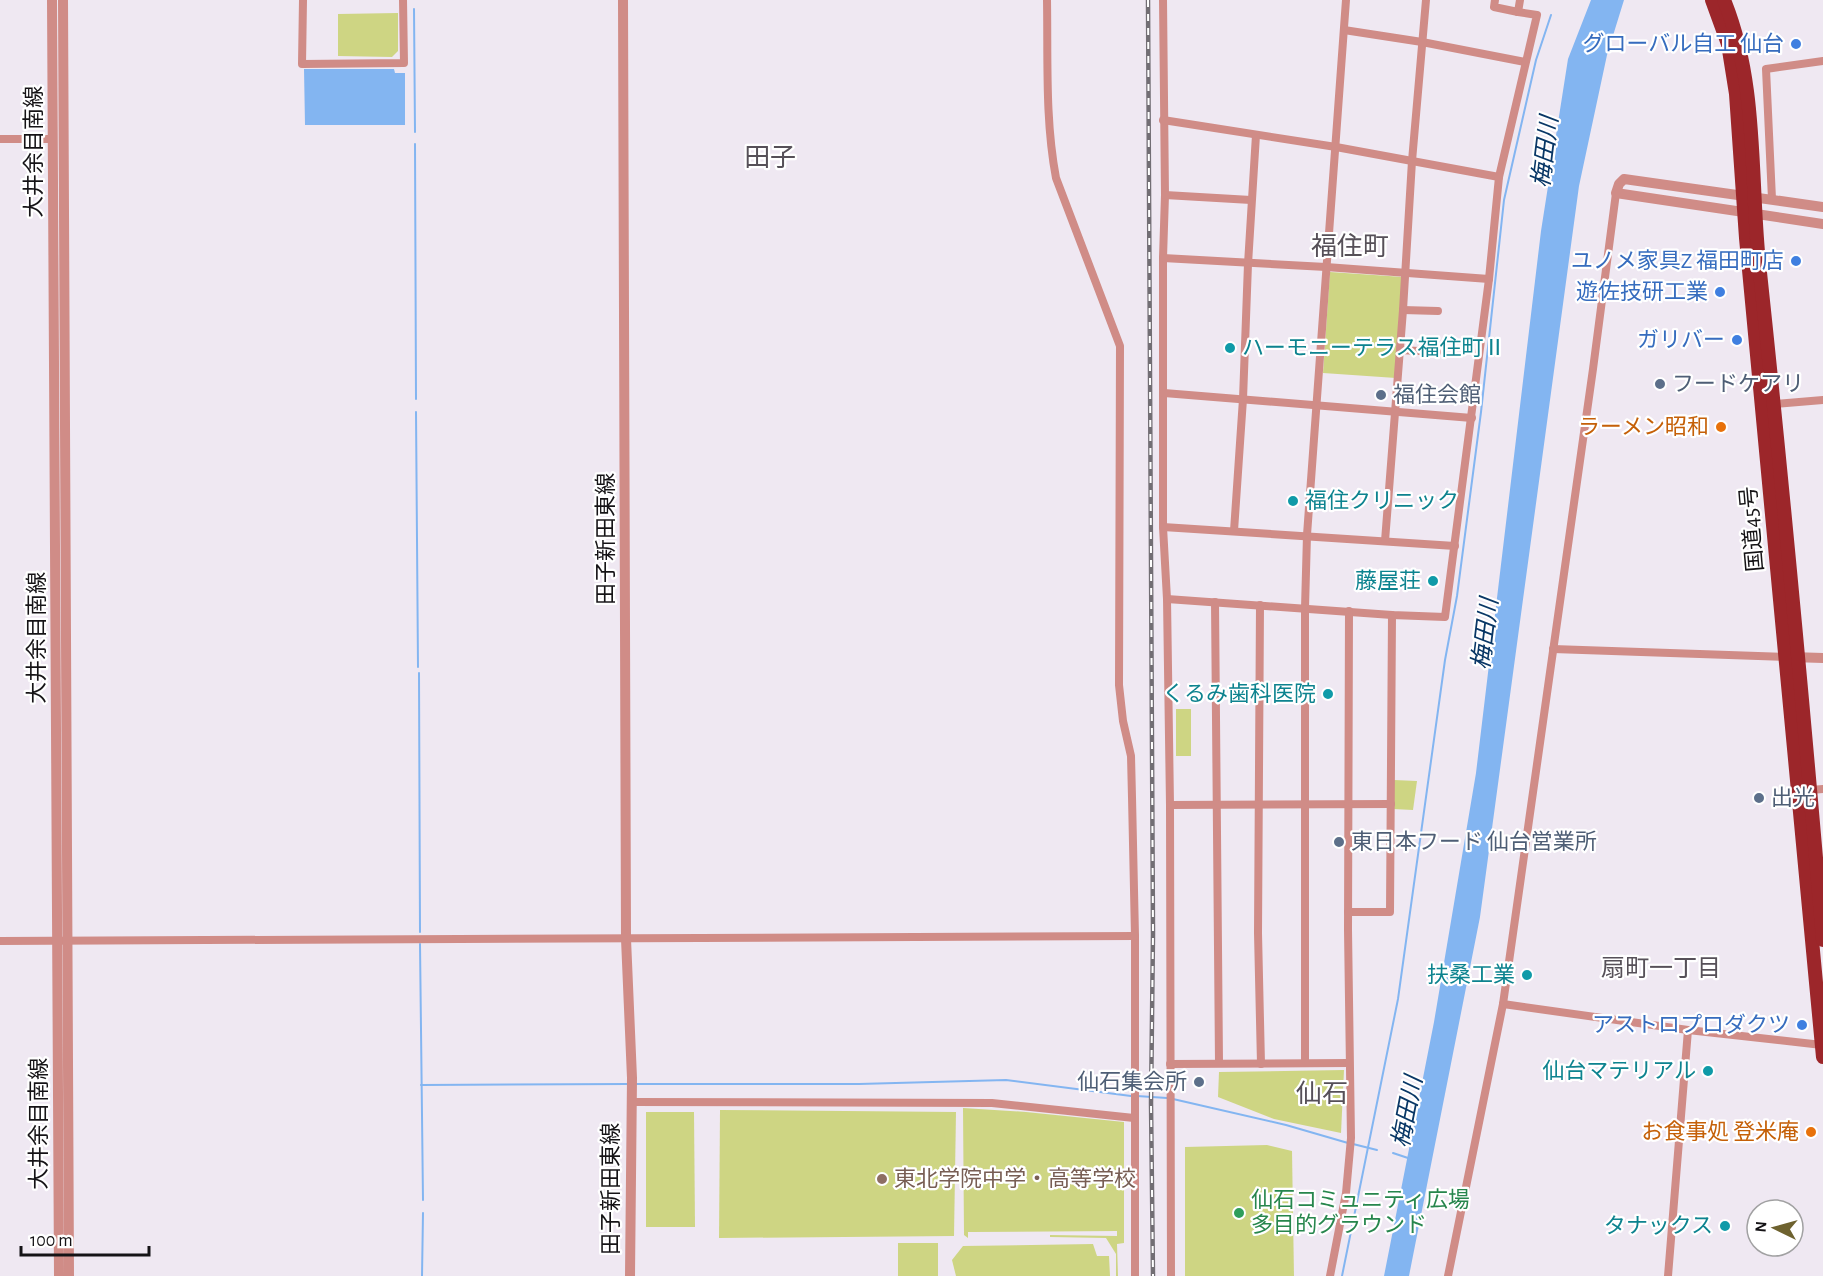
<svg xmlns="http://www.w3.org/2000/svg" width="1823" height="1276" viewBox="0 0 1823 1276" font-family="'Alegreya Sans','Noto Sans JP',sans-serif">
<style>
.green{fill:#ced583}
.water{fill:#83b5f1}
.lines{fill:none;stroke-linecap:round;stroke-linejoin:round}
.stream{stroke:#83b5f1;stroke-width:2}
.minor{stroke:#d08c87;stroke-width:8}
.tertiary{stroke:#d08c87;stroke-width:10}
.trunk{stroke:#9c262a;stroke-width:14}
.rail-casing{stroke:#726e74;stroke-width:4.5}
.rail{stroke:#fff;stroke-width:2;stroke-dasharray:7;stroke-linecap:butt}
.shop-dot{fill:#3f7fe0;stroke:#fff;stroke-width:2}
.culture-dot{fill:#0f9aa8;stroke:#fff;stroke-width:2}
.service-dot{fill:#5c6f8a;stroke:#fff;stroke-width:2}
.food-dot{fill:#e8710a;stroke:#fff;stroke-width:2}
.education-dot{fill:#8d6e63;stroke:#fff;stroke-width:2}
.leisure-dot{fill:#2e9e5b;stroke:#fff;stroke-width:2}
.labels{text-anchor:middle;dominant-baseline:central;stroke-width:4.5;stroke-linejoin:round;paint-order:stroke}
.shop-label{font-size:22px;fill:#366cbe;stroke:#fff;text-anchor:end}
.street-label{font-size:22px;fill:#151316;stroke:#fff}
.culture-label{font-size:22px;fill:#0d838f;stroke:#fff;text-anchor:end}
.service-label{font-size:22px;fill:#4e5e75;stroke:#fff;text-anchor:start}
.food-label{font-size:22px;fill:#c56008;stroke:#fff;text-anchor:end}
.education-label{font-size:22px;fill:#785e54;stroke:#fff;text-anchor:start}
.leisure-label{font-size:22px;fill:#27864d;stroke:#fff;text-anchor:start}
.water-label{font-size:24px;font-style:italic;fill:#093766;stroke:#fff}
.neighbourhood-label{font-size:24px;fill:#565058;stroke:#fff}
.quarter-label{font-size:26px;fill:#565058;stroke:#fff}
</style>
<rect width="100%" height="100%" fill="#efe8f2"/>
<g class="green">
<path d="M398,13V51L392,57L338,56V14Z"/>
<path d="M1330,272L1403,277L1396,378L1323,373Z"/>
<rect x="1176" y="709" width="15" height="47"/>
<path d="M1394,780L1417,781L1413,810L1393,809Z"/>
<path d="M1344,1070L1341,1133L1274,1119L1218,1097L1219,1072Z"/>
<path d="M963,1108L1026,1112L1124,1122V1243L1117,1244L1118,1276H1116V1254L1106,1238L1050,1237V1235L1117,1236V1231L970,1232H968V1238L964,1235Z"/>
<path d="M720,1110L956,1112L954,1236L719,1238Z"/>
<path d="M646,1112H694L695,1227H646Z"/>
<path d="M1267,1145L1292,1151L1294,1276H1185V1147Z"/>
<rect x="898" y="1243" width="40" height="33"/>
<path d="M1093,1244L1097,1256H1109L1110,1276H956L952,1260L963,1246Z"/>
</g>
<g class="water">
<path d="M1591,0H1624L1607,55L1579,186L1480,917L1409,1276H1384L1434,1022L1476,773L1541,231L1568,59Z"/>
<path d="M304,69H394L395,73H405V125H305Z"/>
</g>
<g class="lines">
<g class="stream">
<path d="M414,9L415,132"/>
<path d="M415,144L416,399"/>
<path d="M416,412L418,667"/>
<path d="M419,673L420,932"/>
<path d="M420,944L423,1200"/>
<path d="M634,1084H859L1006,1080L1131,1096"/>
<path d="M421,1085L628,1084"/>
<path d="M1137,1096L1167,1098"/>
<path d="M1173,1099L1286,1125L1348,1143"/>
<path d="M1353,1144L1377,1150"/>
<path d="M1393,1153L1408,1158"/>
<path d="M422,1276L423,1213"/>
<path d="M1342,1276L1398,999L1445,660L1457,596L1481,412L1504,200L1536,60L1551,15"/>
</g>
<g class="minor">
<path d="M303,0L302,64L404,63L403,0"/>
<path d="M1047,0C1048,59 1045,120 1056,178L1120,346L1119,685L1123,721L1131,756L1132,797L1135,936V1276"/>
<path d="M1163,0L1165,195L1163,258V527L1167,599L1170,805L1171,1276"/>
<path d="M1495,0L1494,7L1518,12"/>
<path d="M1344,30L1422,42L1525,62"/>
<path d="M1163,120L1336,147L1499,177"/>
<path d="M0,139H53"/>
<path d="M1165,195L1251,200"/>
<path d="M1772,199L1766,69L1823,61"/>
<path d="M1163,258L1326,267L1489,279"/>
<path d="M1403,310L1438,311"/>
<path d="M1400,350L1437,352"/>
<path d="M1164,393L1472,418"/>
<path d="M1774,404L1823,400"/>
<path d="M1163,527L1455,546"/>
<path d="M1234,531L1243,399L1248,264L1256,135"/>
<path d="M1385,541L1403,310L1412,161L1426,0"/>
<path d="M1167,599L1392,615L1445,617L1489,279L1499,177L1537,15L1518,12L1520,0"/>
<path d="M1215,602L1219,1063"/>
<path d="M1260,605L1258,933L1261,1064"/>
<path d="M1553,649L1785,657"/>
<path d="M1810,790L1823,789"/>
<path d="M1170,805L1391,804"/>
<path d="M1348,912H1390L1392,615"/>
<path d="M0,941L1135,936"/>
<path d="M1503,1004L1688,1030L1822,1045"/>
<path d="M1305,1063V608L1307,535L1346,0"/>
<path d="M1170,1064L1349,1063"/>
<path d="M631,1102L992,1103L1134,1118"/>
<path d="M1330,1276L1346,1193L1351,1138L1348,930L1349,611"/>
<path d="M1448,1276L1503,1004L1593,369L1616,193"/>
<path d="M1668,1276L1688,1030"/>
</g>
<g class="tertiary">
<path d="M52,0L59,1276"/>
<path d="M63,0L69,1276"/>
<path d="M623,0L626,939L632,1078L630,1276"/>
<path d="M1823,207L1624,179L1619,184L1616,193L1823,224"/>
<path d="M1791,657L1823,658"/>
</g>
<g class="trunk">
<path d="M1712,0L1728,44L1736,94L1746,238L1823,1057"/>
<path d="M1724,0C1758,83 1750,175 1759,263C1783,488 1804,714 1823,940"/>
</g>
<g class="rail-casing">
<path id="rail" d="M1148,0L1153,934L1151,1103L1153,1276"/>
</g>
<use href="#rail" class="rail"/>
</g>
<g class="shop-dot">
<circle cx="1796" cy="44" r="6"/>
<circle cx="1796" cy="261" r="6"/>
<circle cx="1720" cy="292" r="6"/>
<circle cx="1737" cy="340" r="6"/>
<circle cx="1802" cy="1025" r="6"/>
</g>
<g class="culture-dot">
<circle cx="1230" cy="348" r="6"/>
<circle cx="1293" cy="501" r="6"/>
<circle cx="1433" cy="581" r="6"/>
<circle cx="1328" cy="694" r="6"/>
<circle cx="1527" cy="975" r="6"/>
<circle cx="1708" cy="1071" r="6"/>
<circle cx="1725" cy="1226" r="6"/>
</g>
<g class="service-dot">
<circle cx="1660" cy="384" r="6"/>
<circle cx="1381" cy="395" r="6"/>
<circle cx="1759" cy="798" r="6"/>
<circle cx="1339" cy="842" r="6"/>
<circle cx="1199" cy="1082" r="6"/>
</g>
<g class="food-dot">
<circle cx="1721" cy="427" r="6"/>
<circle cx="1811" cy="1132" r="6"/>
</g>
<circle class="education-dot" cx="882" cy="1179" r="6"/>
<circle class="leisure-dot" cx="1239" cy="1213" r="6"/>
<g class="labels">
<g class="shop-label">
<text x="1784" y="44">グローバル自工 仙台</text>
<text x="1784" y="261">ユノメ家具Z 福田町店</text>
<text x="1708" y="292">遊佐技研工業</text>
<text x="1725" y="340">ガリバー</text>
<text x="1790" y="1025">アストロプロダクツ</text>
</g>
<g class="street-label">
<text transform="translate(34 152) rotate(-90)">大井余目南線</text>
<text transform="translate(1752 529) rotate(-95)">国道45号</text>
<text transform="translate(606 539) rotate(-90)">田子新田東線</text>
<text transform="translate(37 638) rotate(-90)">大井余目南線</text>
<text transform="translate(39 1124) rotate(-90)">大井余目南線</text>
<text transform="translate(611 1189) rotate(-90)">田子新田東線</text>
</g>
<g class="culture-label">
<text x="1242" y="348" text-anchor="start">ハーモニーテラス福住町Ⅱ</text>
<text x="1305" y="501" text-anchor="start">福住クリニック</text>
<text x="1421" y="581">藤屋荘</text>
<text x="1316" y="694">くるみ歯科医院</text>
<text x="1515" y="975">扶桑工業</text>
<text x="1696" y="1071">仙台マテリアル</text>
<text x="1713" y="1226">タナックス</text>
</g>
<g class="service-label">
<text x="1672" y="384">フードケアリ</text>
<text x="1393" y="395">福住会館</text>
<text x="1771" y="798">出光</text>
<text x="1351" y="842">東日本フード 仙台営業所</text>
<text x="1187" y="1082" text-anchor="end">仙石集会所</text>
</g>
<g class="food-label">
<text x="1709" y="427">ラーメン昭和</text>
<text x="1799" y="1132">お食事処 登米庵</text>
</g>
<g class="education-label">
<text x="894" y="1179">東北学院中学・高等学校</text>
</g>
<g class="leisure-label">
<text x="1251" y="1200">仙石コミュニティ広場<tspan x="1251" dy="25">多目的グラウンド</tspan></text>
</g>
<g class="water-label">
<text transform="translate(1546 152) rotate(-83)">梅田川</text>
<text transform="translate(1486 634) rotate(-83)">梅田川</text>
<text transform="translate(1408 1112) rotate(-79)">梅田川</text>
</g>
<g class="neighbourhood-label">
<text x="1661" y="969">扇町一丁目</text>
</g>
<g class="quarter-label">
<text x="770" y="158">田子</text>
<text x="1350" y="247">福住町</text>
<text x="1322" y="1094">仙石</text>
</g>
</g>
<g transform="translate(1775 1228) rotate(275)"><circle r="28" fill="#ffffff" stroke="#a1a1a2" stroke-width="1.5"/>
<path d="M0-4.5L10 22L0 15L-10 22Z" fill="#6e622f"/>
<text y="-9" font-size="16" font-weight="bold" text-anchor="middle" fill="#151316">N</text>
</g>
<path d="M21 1246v9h128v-9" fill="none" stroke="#151316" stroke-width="3"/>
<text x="30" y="1246" font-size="18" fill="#151316" stroke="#ffffff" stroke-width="4.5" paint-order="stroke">100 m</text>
</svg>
